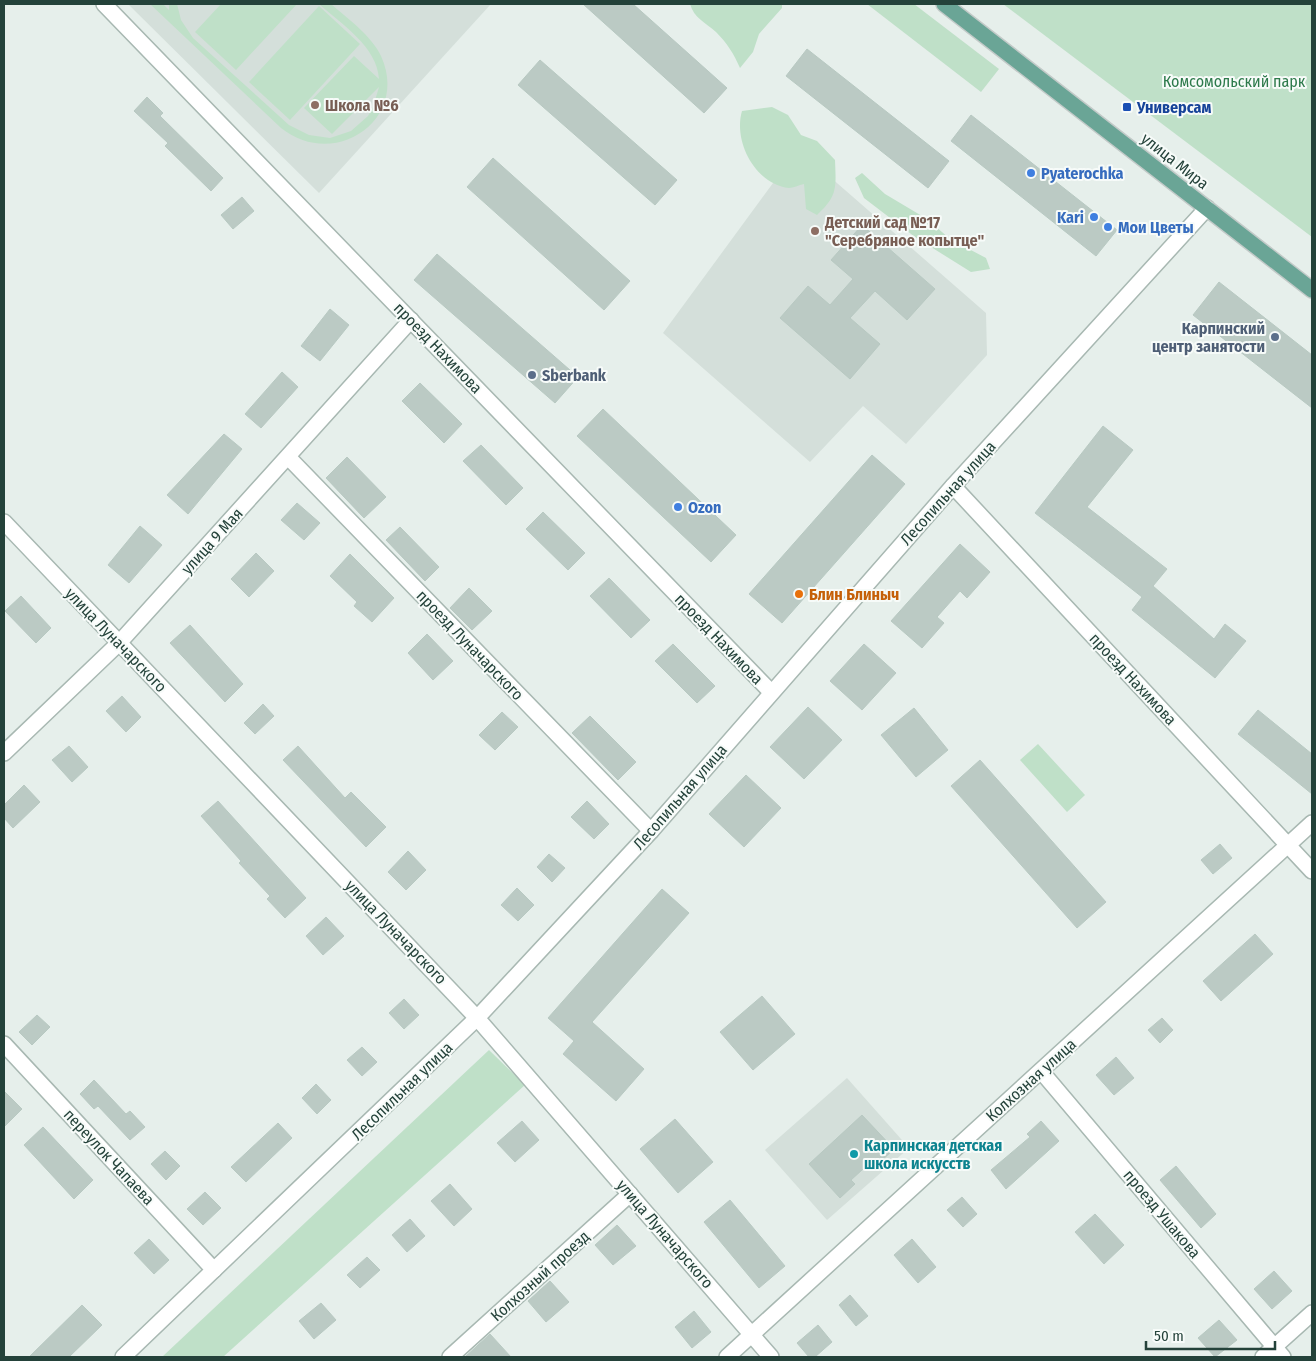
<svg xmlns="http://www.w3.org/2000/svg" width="1316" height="1361" viewBox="0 0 1316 1361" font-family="'Fira Sans Condensed',sans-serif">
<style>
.built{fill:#d4dfda}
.green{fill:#bfe0c8}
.building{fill:#bbcac4;stroke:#b8c9c2}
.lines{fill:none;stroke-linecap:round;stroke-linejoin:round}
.minor-casing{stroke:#a8b8b2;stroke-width:18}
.major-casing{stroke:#c2cac8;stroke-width:18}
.minor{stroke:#fff;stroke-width:15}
.major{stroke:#6aa596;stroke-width:15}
.education-dot{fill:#8d6e63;stroke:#f7fbf9;stroke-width:2}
.transit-dot{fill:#1a4fb4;stroke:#f7fbf9;stroke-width:2}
.shop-dot{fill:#3f7fe0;stroke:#f7fbf9;stroke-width:2}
.service-dot{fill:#5c6f8a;stroke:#f7fbf9;stroke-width:2}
.food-dot{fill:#e8710a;stroke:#f7fbf9;stroke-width:2}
.culture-dot{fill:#0f9aa8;stroke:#f7fbf9;stroke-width:2}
.labels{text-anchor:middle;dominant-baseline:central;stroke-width:4;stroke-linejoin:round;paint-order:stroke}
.park-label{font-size:16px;fill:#2d7a4b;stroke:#f7fbf9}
.education-label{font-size:16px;font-weight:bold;fill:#785e54;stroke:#f7fbf9;text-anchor:start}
.transit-label{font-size:16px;font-weight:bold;fill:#164399;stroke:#f7fbf9;text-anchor:start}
.street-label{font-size:16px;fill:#24423a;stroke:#f7fbf9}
.shop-label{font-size:16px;font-weight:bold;fill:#366cbe;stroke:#f7fbf9;text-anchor:start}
.service-label{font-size:16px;font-weight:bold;fill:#4e5e75;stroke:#f7fbf9;text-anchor:end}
.food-label{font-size:16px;font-weight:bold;fill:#c56008;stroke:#f7fbf9;text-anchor:start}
.culture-label{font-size:16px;font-weight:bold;fill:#0d838f;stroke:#f7fbf9;text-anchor:start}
</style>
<rect width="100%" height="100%" fill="#e6efeb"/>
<g class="built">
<path d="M128,4H491L319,193Z"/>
<path d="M798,149L986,313L987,355L906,444L863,406L810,462L663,333Z"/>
<path d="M847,1078L909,1148L827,1220L765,1150Z"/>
</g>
<g class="green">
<path d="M150,4H163L169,10V4H177L181,20L193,38L289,125L309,135L330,138L351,131L368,116L373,107L379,87L332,134L304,108L354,56L379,79C377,46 341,24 319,4H331C348,19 371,35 381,56C410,119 335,171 281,128Z"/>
<path d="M221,4H297L236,70L195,32Z"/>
<path d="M690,4H782V8L759,34L753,52L740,68C734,54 727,43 716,32C705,22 694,18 690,4Z"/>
<path d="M867,4H914L999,69L981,92Z"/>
<path d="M1003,4H1312V237Z"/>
<path d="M319,6L360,44L290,120L249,82Z"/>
<path d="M772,107L788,115L801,135L817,141L835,160C836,187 838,196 817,215L806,209L804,184C799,185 793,188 789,188C755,184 733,141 742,111Z"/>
<path d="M862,173L885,194L927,219L950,239L986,258L990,269L971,272L915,237L864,198L855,178Z"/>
<path d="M1038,744L1085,795L1067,812L1020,760Z"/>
<path d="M489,1050L525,1085L223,1357H162Z"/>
</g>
<g class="building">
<path d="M583,4H633L727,88L704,113Z"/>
<path d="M807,49L949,161L928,188L786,76Z"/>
<path d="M540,60L677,180L655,205L518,85Z"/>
<path d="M147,97L163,113L160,116L223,178L211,191L165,146L168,143L134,111Z"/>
<path d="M971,115L1117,230L1096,256L951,141Z"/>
<path d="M493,158L630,281L604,310L467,187Z"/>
<path d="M242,197L254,211L233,229L221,215Z"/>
<path d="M862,225L935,289L907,320L875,291L850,318L880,344L850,379L780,318L808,286L830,305L853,279L831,260Z"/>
<path d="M437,254L578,377L555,403L414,280Z"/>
<path d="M1219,282L1312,355V408L1193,315Z"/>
<path d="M330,309L349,325L320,361L301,346Z"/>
<path d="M282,372L298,387L261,428L245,414Z"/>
<path d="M420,383L462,424L444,443L402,401Z"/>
<path d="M603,409L736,535L711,562L577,436Z"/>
<path d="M1103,426L1133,450L1087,507L1167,569L1153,586L1214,639L1225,624L1246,641L1215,678L1132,610L1142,597L1035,513Z"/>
<path d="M224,434L242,449L188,514L167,495Z"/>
<path d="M481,445L523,488L506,505L463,461Z"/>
<path d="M872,455L905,484L782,623L749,594Z"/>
<path d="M347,457L386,497L364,518L326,478Z"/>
<path d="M297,503L320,523L304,540L281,520Z"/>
<path d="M543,512L585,553L568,570L526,529Z"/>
<path d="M140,526L162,545L129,583L108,565Z"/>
<path d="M400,527L439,567L425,581L386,540Z"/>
<path d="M960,544L990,572L967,598L960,591L937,617L944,623L922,648L891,621Z"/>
<path d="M256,553L274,571L249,597L231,579Z"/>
<path d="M350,554L394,598L372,622L354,606L357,602L330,576Z"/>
<path d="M609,578L650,620L631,638L590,596Z"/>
<path d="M469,588L492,611L472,630L450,608Z"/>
<path d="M21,596L51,628L36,643L5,611Z"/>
<path d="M190,625L243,684L225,702L170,643Z"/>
<path d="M427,634L453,661L433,680L408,653Z"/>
<path d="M673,644L715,686L697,703L655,661Z"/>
<path d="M864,644L896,673L862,710L830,681Z"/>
<path d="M122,696L141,717L126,732L106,711Z"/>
<path d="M263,704L274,716L255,734L244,723Z"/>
<path d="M808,707L842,740L804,779L770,747Z"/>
<path d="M914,708L948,750L916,777L881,735Z"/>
<path d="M1258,710L1312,754V794L1238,734Z"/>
<path d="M502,712L518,727L495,750L479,735Z"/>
<path d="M590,716L636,762L618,780L572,733Z"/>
<path d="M69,746L88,767L72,782L52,760Z"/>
<path d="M298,746L345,798L351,792L386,827L366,847L283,760Z"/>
<path d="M980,760L1106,902L1077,928L951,786Z"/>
<path d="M746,775L781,808L744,847L709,814Z"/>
<path d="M24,785L40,802L13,828L4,818V805Z"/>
<path d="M218,801L306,898L285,918L267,899L270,896L239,863L241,861L201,816Z"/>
<path d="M587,801L609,824L594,839L571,817Z"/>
<path d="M1220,844L1232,858L1213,874L1201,860Z"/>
<path d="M408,851L426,870L406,890L388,872Z"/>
<path d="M549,854L565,868L552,882L537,867Z"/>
<path d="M517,888L534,905L518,921L501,905Z"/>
<path d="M662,889L689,913L592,1022L644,1069L616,1101L563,1054L574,1041L548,1018Z"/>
<path d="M326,917L344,936L323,955L306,936Z"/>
<path d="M1255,934L1273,954L1221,1001L1203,981Z"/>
<path d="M762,996L795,1034L753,1070L720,1032Z"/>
<path d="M404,999L419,1015L404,1029L389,1013Z"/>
<path d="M37,1015L50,1027L32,1045L19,1032Z"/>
<path d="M1162,1018L1173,1030L1160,1043L1148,1030Z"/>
<path d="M362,1047L377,1062L362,1076L347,1060Z"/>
<path d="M1116,1057L1134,1078L1114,1095L1096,1075Z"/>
<path d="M94,1080L126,1114L130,1111L145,1127L130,1140L98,1106L94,1109L80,1094Z"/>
<path d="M316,1084L331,1100L317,1114L302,1098Z"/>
<path d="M4,1091L22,1109L4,1127Z"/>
<path d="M862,1115L894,1149L878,1164L874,1159L851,1180L855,1184L840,1198L809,1164Z"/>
<path d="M675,1119L713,1162L678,1193L640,1149Z"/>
<path d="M522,1121L539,1140L515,1162L497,1143Z"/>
<path d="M1041,1121L1059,1141L1006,1189L991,1170L1030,1137L1027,1134Z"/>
<path d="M278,1123L292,1138L246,1182L231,1167Z"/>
<path d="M43,1127L93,1180L74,1199L24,1145Z"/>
<path d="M165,1151L180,1166L166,1180L151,1164Z"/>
<path d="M1176,1166L1216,1214L1201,1228L1160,1180Z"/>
<path d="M450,1184L472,1209L454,1226L431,1201Z"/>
<path d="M205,1192L221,1208L203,1225L187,1209Z"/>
<path d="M962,1197L977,1214L963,1227L947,1210Z"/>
<path d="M730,1200L785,1266L759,1288L704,1222Z"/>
<path d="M1095,1214L1124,1245L1104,1264L1075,1232Z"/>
<path d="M410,1219L425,1236L407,1252L392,1235Z"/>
<path d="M617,1225L636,1246L613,1265L595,1245Z"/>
<path d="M149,1239L169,1260L154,1274L134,1253Z"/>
<path d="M912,1239L936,1267L918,1283L894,1255Z"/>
<path d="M367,1257L380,1270L360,1288L347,1275Z"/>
<path d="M1274,1271L1292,1291L1272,1309L1254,1289Z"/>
<path d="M550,1281L569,1302L546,1322L528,1301Z"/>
<path d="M850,1295L868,1316L856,1326L839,1305Z"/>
<path d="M321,1303L336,1320L314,1339L299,1321Z"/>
<path d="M82,1305L102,1325L69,1357H29Z"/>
<path d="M694,1311L711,1332L692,1348L675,1327Z"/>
<path d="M1219,1320L1237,1340L1215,1357L1198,1338Z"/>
<path d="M818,1325L832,1342L815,1357H809L797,1343Z"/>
<path d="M490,1334L511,1357H465Z"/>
</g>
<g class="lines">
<g class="minor-casing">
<g id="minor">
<path d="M104,4L771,692"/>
<path d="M289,458L651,831"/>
<path d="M953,486L1312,871"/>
<path d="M4,522L477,1018L771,1357"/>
<path d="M4,753L119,643L411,320"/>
<path d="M4,1044L214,1270"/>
<path d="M1041,1071L1283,1357"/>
<path d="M123,1357L477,1018L651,831L953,486L1207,208"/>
<path d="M450,1357L630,1194"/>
<path d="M727,1357L1312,823"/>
<path d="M1263,1357L1312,1313"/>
</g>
</g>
<g class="major-casing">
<path id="major" d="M944,4L1312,290"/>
</g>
<use href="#minor" class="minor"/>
<use href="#major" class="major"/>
</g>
<g class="education-dot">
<circle cx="315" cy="105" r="5"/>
<circle cx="815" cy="231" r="5"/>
</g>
<rect class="transit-dot" x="1122" y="102" width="10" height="10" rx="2.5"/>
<g class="shop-dot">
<circle cx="1031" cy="173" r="5"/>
<circle cx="1094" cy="217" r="5"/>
<circle cx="1108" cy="227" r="5"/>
<circle cx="678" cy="507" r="5"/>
</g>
<g class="service-dot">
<circle cx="1275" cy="337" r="5"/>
<circle cx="532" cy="375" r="5"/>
</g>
<circle class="food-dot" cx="799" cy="594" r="5"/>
<circle class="culture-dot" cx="854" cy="1154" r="5"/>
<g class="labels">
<g class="park-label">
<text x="1234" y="81">Комсомольский парк</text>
</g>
<g class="education-label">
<text x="325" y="105">Школа №6</text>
<text x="825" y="222">Детский сад №17<tspan x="825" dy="18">"Серебряное копытце"</tspan></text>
</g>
<g class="transit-label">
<text x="1137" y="107">Универсам</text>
</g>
<g class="street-label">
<text transform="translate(1175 161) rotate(38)">улица Мира</text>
<text transform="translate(438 348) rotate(46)">проезд Нахимова</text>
<text transform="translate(948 493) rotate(-48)">Лесопильная улица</text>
<text transform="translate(212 541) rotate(-48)">улица 9 Мая</text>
<text transform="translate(719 639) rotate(46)">проезд Нахимова</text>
<text transform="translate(116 640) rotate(46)">улица Луначарского</text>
<text transform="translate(470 645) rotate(46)">проезд Луначарского</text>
<text transform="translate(1133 679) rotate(47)">проезд Нахимова</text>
<text transform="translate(680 797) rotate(-49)">Лесопильная улица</text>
<text transform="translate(396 932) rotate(46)">улица Луначарского</text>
<text transform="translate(1031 1080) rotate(-42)">Колхозная улица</text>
<text transform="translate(402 1091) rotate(-44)">Лесопильная улица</text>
<text transform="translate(109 1157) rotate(47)">переулок Чапаева</text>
<text transform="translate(1162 1214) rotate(50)">проезд Ушакова</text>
<text transform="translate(665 1234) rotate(49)">улица Луначарского</text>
<text transform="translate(540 1276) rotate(-42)">Колхозный проезд</text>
</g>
<g class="shop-label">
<text x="1041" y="173">Pyaterochka</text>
<text x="1084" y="217" text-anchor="end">Kari</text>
<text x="1118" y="227">Мои Цветы</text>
<text x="688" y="507">Ozon</text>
</g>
<g class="service-label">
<text x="1265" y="328">Карпинский<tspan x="1265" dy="18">центр занятости</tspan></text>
<text x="542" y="375" text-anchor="start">Sberbank</text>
</g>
<g class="food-label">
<text x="809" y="594">Блин Блиныч</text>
</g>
<g class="culture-label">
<text x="864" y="1145">Карпинская детская<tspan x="864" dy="18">школа искусств</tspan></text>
</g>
</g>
<rect width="1316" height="1361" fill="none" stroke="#24423a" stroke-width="10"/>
<path d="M1146 1341v8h129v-8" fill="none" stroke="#24423a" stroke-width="2.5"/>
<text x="1154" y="1341" font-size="15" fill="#24423a" stroke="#f7fbf9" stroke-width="4" paint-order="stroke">50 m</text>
</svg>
